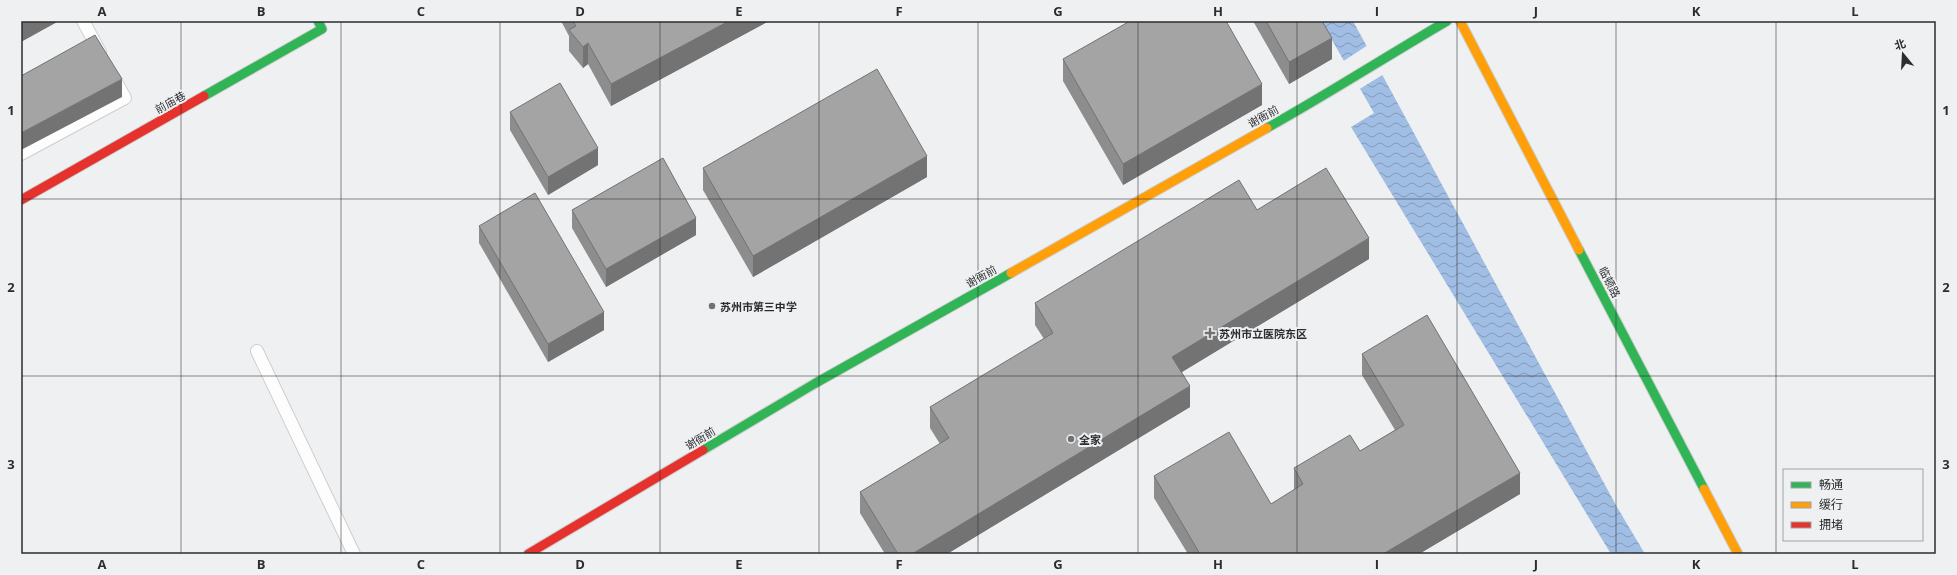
<svg xmlns="http://www.w3.org/2000/svg" width="1957" height="575" viewBox="0 0 1957 575" font-family="'Open Sans','Noto Sans SC',sans-serif">
<style>
.water{fill:url(#water-waves)}
.pier{fill:#eff0f1}
.lines{fill:none;stroke-linecap:round;stroke-linejoin:round}
.lane-casing{stroke:#cdcecf;stroke-width:14}
.fast-casing{stroke:#cdcecf;stroke-width:11}
.slow-casing{stroke:#cdcecf;stroke-width:11}
.jam-casing{stroke:#cdcecf;stroke-width:11}
.lane{stroke:#fdfdfd;stroke-width:12}
.fast{stroke:#30b455;stroke-width:9}
.slow{stroke:#ff9f0a;stroke-width:9}
.jam{stroke:#e5322d;stroke-width:9}
.wall{fill:#8d8d8d}
.shaded-wall{fill:#737373}
.building{fill:#a4a4a4;stroke:#737373}
.grid{fill:none;stroke:#2c2d2e;stroke-width:1;stroke-opacity:0.55}
.poi-dot{fill:#707172;stroke:#eef0f2;stroke-width:1.5}
.labels{text-anchor:middle;dominant-baseline:central;stroke-width:4;stroke-linejoin:round;paint-order:stroke}
.street-label{font-size:11px;fill:#2c2d2e;stroke:#eef0f2}
.poi-label{font-size:11px;font-weight:bold;fill:#2c2d2e;stroke:#eef0f2;text-anchor:start}
.neatline{fill:none;stroke:#2c2d2e;stroke-width:1.5}
.grid-label{font-size:13px;text-anchor:middle;font-weight:bold;fill:#2c2d2e}
</style>
<defs>
<pattern id="water-waves" width="16" height="10" patternUnits="userSpaceOnUse"><rect width="16" height="10" fill="#a0bde4"/><path d="M0 5q4-4 8 0t8 0" fill="none" stroke="#839ab9"/></pattern>
</defs>
<rect width="100%" height="100%" fill="#eff0f1"/>
<path class="water" d="M1321,21H1353L1617,507L1645,554H1611L1351,127L1374,113Z"/>
<path class="pier" d="M1368,45L1384,74L1358,90L1342,62Z"/>
<g class="lines">
<g class="lane-casing">
<g id="lane">
<path d="M83,21L100,52"/>
<path d="M21,154L125,98L114,78"/>
<path d="M257,351L354,554"/>
</g>
</g>
<g class="fast-casing">
<g id="fast">
<path d="M204,96L322,29L318,21"/>
<path d="M1267,128C1328,94 1387,56 1447,21"/>
<path d="M1579,250L1704,489"/>
<path d="M703,450L814,384L1011,273"/>
</g>
</g>
<g class="slow-casing">
<g id="slow">
<path d="M1460,21L1579,250"/>
<path d="M1011,273L1267,128"/>
<path d="M1704,489L1738,554"/>
</g>
</g>
<g class="jam-casing">
<g id="jam">
<path d="M21,200L204,96"/>
<path d="M528,554L703,450"/>
</g>
</g>
<use href="#lane" class="lane"/>
<use href="#fast" class="fast"/>
<use href="#slow" class="slow"/>
<use href="#jam" class="jam"/>
</g>
<g class="wall">
<path d="M561,21H769L611,106L588,64L583,68L569,51V36Z"/>
<path d="M1253,21H1322L1332,59L1289,84Z"/>
<path d="M1063,59L1262,105L1123,185L1063,81Z"/>
<path d="M510,112L598,165L548,195L510,130Z"/>
<path d="M703,168L927,177L753,277L703,190Z"/>
<path d="M572,210L696,235L606,287L572,228Z"/>
<path d="M1257,210L1369,259L1182,372L1190,407L947,554H885L860,513V492L940,444L930,428V407L1044,339L1035,325V303Z"/>
<path d="M479,226L604,330L548,362L479,243Z"/>
<path d="M1362,354L1520,494L1419,554H1188L1154,498V476L1271,504L1294,490V468L1360,451L1395,430L1362,375Z"/>
</g>
<g class="shaded-wall">
<path d="M26,21H59L21,42V24Z"/>
<path d="M729,21H769L611,106V84Z"/>
<path d="M1332,38V59L1289,84V62Z"/>
<path d="M588,43V64L583,68V47Z"/>
<path d="M122,79V97L21,150V133Z"/>
<path d="M1262,84V105L1123,185V164Z"/>
<path d="M598,148V165L548,195V177Z"/>
<path d="M927,156V177L753,277V256Z"/>
<path d="M696,218V235L606,287V269Z"/>
<path d="M1369,238V259L1172,378V357Z"/>
<path d="M604,312V330L548,362V344Z"/>
<path d="M1190,386V407L947,554H912Z"/>
<path d="M1520,473V494L1419,554H1383Z"/>
</g>
<g class="building">
<path d="M21,21H26L21,24Z"/>
<path d="M573,21H729L611,84L588,43L583,47L569,30L576,26Z"/>
<path d="M1130,21H1226L1262,84L1123,164L1063,59Z"/>
<path d="M1266,21H1322L1332,38L1289,62Z"/>
<path d="M95,35L122,79L21,133V76Z"/>
<path d="M877,69L927,156L753,256L703,168Z"/>
<path d="M560,83L598,148L548,177L510,112Z"/>
<path d="M663,158L696,218L606,269L572,210Z"/>
<path d="M1326,168L1369,238L1172,357L1190,386L912,554H898L860,492L949,438L930,407L1053,333L1035,303L1239,180L1257,210Z"/>
<path d="M535,193L604,312L548,344L479,226Z"/>
<path d="M1427,315L1520,473L1383,554H1200L1154,476L1229,432L1271,504L1303,484L1294,468L1350,435L1360,451L1404,425L1362,354Z"/>
</g>
<path class="grid" d="M181,21V554M341,21V554M500,21V554M660,21V554M819,21V554M978,21V554M1138,21V554M1297,21V554M1457,21V554M1616,21V554M1776,21V554M21,199H1936M21,376H1936"/>
<g class="poi-dot">
<circle cx="712" cy="306" r="4"/>
<path d="M1208 327h4v4h4v4h-4v4h-4v-4h-4v-4h4z"/>
<circle cx="1071" cy="439" r="4"/>
</g>
<g class="labels">
<g class="street-label">
<text transform="translate(170 102) rotate(-29)">前庙巷</text>
<text transform="translate(1263 116) rotate(-29)">谢衙前</text>
<text transform="translate(981 276) rotate(-29)">谢衙前</text>
<text transform="translate(1610 282) rotate(63)">临顿路</text>
<text transform="translate(700 438) rotate(-31)">谢衙前</text>
</g>
<g class="poi-label">
<text x="720" y="306">苏州市第三中学</text>
<text x="1219" y="333">苏州市立医院东区</text>
<text x="1079" y="439">全家</text>
</g>
</g>
<rect width="1957" height="575" fill="none" stroke="#eef0f2" stroke-width="44"/>
<rect x="1783" y="469" width="140" height="72" fill="#eef0f2" stroke="#a0a2a4"/>
<rect x="1791" y="482" width="20" height="6" fill="#30b455" stroke="#a0a2a4"/>
<text x="1819" y="489" font-size="12" fill="#2c2d2e">畅通</text>
<rect x="1791" y="502" width="20" height="6" fill="#ff9f0a" stroke="#a0a2a4"/>
<text x="1819" y="509" font-size="12" fill="#2c2d2e">缓行</text>
<rect x="1791" y="522" width="20" height="6" fill="#e5322d" stroke="#a0a2a4"/>
<text x="1819" y="529" font-size="12" fill="#2c2d2e">拥堵</text>
<g transform="translate(1903 54) rotate(342)" stroke="#eef0f2" stroke-width="3" paint-order="stroke">
<path d="M0-3L7 15L0 10L-7 15Z" fill="#2c2d2e"/>
<text y="-6" font-size="11" font-weight="bold" text-anchor="middle" fill="#2c2d2e">北</text>
</g>
<rect x="22" y="22" width="1913" height="531" class="neatline"/>
<g class="grid-label">
<text x="102" y="16">A</text>
<text x="261" y="16">B</text>
<text x="421" y="16">C</text>
<text x="580" y="16">D</text>
<text x="739" y="16">E</text>
<text x="899" y="16">F</text>
<text x="1058" y="16">G</text>
<text x="1218" y="16">H</text>
<text x="1377" y="16">I</text>
<text x="1536" y="16">J</text>
<text x="1696" y="16">K</text>
<text x="1855" y="16">L</text>
<text x="11" y="115">1</text>
<text x="1946" y="115">1</text>
<text x="11" y="292">2</text>
<text x="1946" y="292">2</text>
<text x="11" y="469">3</text>
<text x="1946" y="469">3</text>
<text x="102" y="569">A</text>
<text x="261" y="569">B</text>
<text x="421" y="569">C</text>
<text x="580" y="569">D</text>
<text x="739" y="569">E</text>
<text x="899" y="569">F</text>
<text x="1058" y="569">G</text>
<text x="1218" y="569">H</text>
<text x="1377" y="569">I</text>
<text x="1536" y="569">J</text>
<text x="1696" y="569">K</text>
<text x="1855" y="569">L</text>
</g>
</svg>
